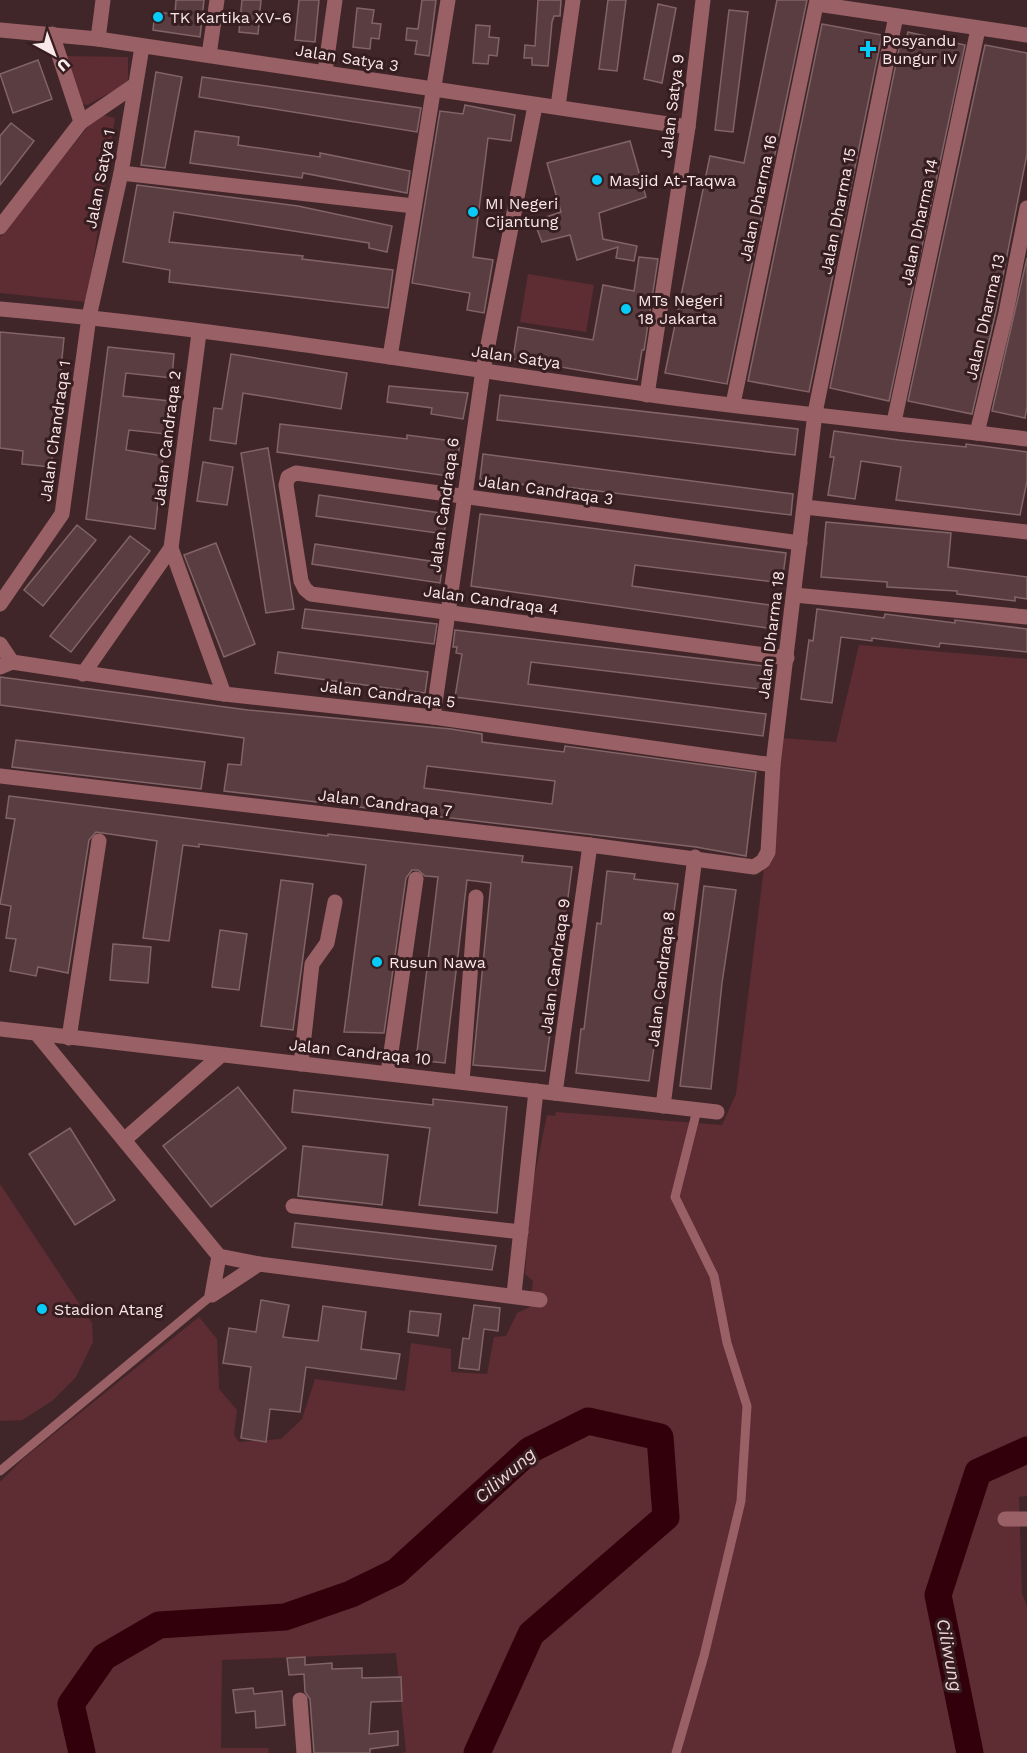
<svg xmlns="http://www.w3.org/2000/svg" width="1027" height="1753" viewBox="0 0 1027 1753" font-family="'Work Sans',sans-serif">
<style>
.green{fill:#5e2c33}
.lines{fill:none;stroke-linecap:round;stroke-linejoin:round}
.river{stroke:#32000b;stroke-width:27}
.building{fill:#593d40;stroke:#826466;stroke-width:1.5;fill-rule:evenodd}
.service{stroke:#996066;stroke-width:9}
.minor{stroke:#996066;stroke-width:15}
.poi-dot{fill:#07cbf9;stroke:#361d20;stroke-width:2}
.labels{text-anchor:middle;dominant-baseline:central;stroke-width:6;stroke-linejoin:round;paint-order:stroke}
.poi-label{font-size:16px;fill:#fae7e9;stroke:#361d20;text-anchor:start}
.street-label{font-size:16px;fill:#fae7e9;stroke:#361d20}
.water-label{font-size:18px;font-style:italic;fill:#f0d7d9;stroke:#361d20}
</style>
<rect width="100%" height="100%" fill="#412629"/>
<g class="green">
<path d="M63,56L128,57V83L87,105L80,104Z"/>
<path d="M98,114L115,118L87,302L0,293V237Z"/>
<path d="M528,274L594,285L586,332L520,322Z"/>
<path d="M859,645L1027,659V1496L1019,1497L1022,1594L1027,1606V1753H402L406,1752L396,1653L222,1660L221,1748H268L269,1753H0V1482L24,1458L199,1317L217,1339L219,1389L237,1410L234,1435L239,1442L281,1439L302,1419L315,1379L405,1391L411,1343L451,1349V1372L487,1374L494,1337L506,1336L517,1313L530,1307L533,1281L525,1274L531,1193L547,1115L555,1116L556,1112L722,1125L736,1094L780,738L836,742Z"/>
<path d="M0,1184L92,1323L93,1342L76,1377L52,1401L22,1420L0,1421Z"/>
</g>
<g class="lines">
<g class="river">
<path d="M82,1753L71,1704L104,1657L159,1625L285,1617L351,1594L396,1572L530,1450L588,1421L660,1437L666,1517L531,1634L477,1753"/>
<path d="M970,1753L938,1595L978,1472L1027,1450"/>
</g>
</g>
<g class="building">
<path d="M176,0H204L200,37L153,30L155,12L175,14Z"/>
<path d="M242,0H261L258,34L239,32Z"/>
<path d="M299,0H319L315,42L295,40Z"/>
<path d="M422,0H436L429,56L415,54L417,41L406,40L407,28L418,29Z"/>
<path d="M538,0H561L560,16H554L552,22L548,66L532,65V58H524L525,45L535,46Z"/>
<path d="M608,0H626L617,71L599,69Z"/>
<path d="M777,0H807L727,384L665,373L710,156L744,163Z"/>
<path d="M658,4L676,8L662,83L644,79Z"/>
<path d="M357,8L374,10L372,23L381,24L379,39L371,38L370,49L353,47Z"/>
<path d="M729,10L748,12L733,132L715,130Z"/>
<path d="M822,24L882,35L809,392L748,381Z"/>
<path d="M476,25L490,26L489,37L499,38L497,56L489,55L488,64L473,63Z"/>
<path d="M908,32L965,45L889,401L830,388L901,39L906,40Z"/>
<path d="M985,45L1027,53V154L996,311L972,414L908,401Z"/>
<path d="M38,60L52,99L13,113L0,74Z"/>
<path d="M156,72L182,77L165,168L141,165Z"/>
<path d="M202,77L421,108L417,132L199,97Z"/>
<path d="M465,105L515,115L511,141L488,138L473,257L493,260L484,313L467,310L470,293L412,283L440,111L463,114Z"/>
<path d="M11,123L34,141L0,185V136Z"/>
<path d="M195,131L239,137L238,145L320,157V153L410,171L407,193L303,173L302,178L190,163Z"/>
<path d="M630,141L646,197L599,213L603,239L637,246L634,261L616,258L618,247L577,260L570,235L542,242L534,221L561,212L547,163Z"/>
<path d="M137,185L298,206L392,226L387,252L369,248V243L174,212L169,242L303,256L302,259L393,270L388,308L169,282L170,270L123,262Z"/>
<path d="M639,257L658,259L644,350H642L637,380L513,359L518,327L593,340L603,285L634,291Z"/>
<path d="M1027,258V406L1025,418L992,411Z"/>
<path d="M0,332L64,338L51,467L22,464L23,451L0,448Z"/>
<path d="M108,347L174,354L172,378L126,373L123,396L170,401L166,434L129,430L126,450L163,456L155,529L86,519Z"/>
<path d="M231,354L347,373L341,409L243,393L236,444L210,440L214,408L222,409Z"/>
<path d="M389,386L468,393L463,419L431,414L432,408L387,402Z"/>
<path d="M500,395L798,429L795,455L497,420Z"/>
<path d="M280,424L407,439V435L460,442L455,477L277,452Z"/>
<path d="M834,431L899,440L966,447V444L1027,452V481L1020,515L896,500L901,467L861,461L855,499L828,495L834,457H830Z"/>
<path d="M268,448L294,609L266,613L241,453Z"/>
<path d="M483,454L793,494L791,515L566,487L565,490L480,479Z"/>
<path d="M203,462L233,467L227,505L197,501Z"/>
<path d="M319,495L447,514L444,534L316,516Z"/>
<path d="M480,514L786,553L782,583L635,565L632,586L777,606L774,629L471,586Z"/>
<path d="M826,522L951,533L948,567L1027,577V599L1015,597V601L957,594V591L887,587V582L821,577Z"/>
<path d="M77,525L96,540L43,606L24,590Z"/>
<path d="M130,536L150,551L71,652L50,636Z"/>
<path d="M216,543L255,644L224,657L184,555Z"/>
<path d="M315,544L443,563L440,583L312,564Z"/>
<path d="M305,609L437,624L434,644L302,628Z"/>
<path d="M817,609L884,618L885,614L955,623V620L1027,629V652L940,643L939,647L872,638V641L841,637L832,703L801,699L809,640L813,641Z"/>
<path d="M455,630L772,667L769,690L531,662L528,684L766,714L763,736L455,697L462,654L456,653L457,647H453Z"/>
<path d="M278,652L428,672L425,693L275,673Z"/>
<path d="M0,677L248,710L451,729L482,734V742L564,752L565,746L756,772L746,856L696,847L224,791L228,764L241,765L244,738L0,705ZM427,766L555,781L552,804L424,788Z"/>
<path d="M16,740L205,762L201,789L12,767Z"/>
<path d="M9,796L328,836V834L523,856L522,862L572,867L545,1071L473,1065L491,883L467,880L445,1063L416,1060L438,877L425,876L418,870H412L406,878L384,1033L344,1032L366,865L199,844V847L183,845L169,941L143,938L157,841L96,832L89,840L68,973L38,967L36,976L10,971L16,939L6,938L11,906L0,904L15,819L6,818Z"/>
<path d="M607,871L635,874L634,879L678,884L649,1081L576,1073L581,1029H584L597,923L601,924Z"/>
<path d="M281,880L313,884L293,1030L261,1026Z"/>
<path d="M704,886L736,890L722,983L711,1089L680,1086Z"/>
<path d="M220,930L247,934L239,990L212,987Z"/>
<path d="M113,944L151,947L148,983L110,980Z"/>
<path d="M238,1087L286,1148L211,1207L163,1146Z"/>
<path d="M294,1090L433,1105V1099L507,1107L497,1213L419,1205L430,1128L292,1112Z"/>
<path d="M70,1128L115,1200L75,1225L29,1154Z"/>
<path d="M303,1146L388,1155L382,1205L298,1196Z"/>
<path d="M295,1223L496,1246L492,1270L292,1247Z"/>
<path d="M261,1300L289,1305L283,1337L318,1341L323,1306L366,1312L361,1349L400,1354L396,1379L306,1367L300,1412L270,1409L266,1442L241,1438L251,1367L223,1363L229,1328L256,1332Z"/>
<path d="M474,1305L500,1308L498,1331L484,1329L479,1370L459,1368L463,1338L469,1339Z"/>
<path d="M410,1311L441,1314L438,1336L408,1332Z"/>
<path d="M305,1657V1665L332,1663V1669L362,1668V1678L401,1677L402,1701L371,1702L369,1734L398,1731V1745L370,1749V1753H314L310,1699L305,1692L304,1674L289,1675L287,1658Z"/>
<path d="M253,1688L254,1694L282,1691L285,1725L256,1728L255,1711L236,1713L233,1690Z"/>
</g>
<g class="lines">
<g class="service">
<path d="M0,1471L212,1295"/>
<path d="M676,1753L704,1656L741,1501L747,1406L727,1343L714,1276L675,1197L697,1110"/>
</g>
<g class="minor">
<path d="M817,4L1027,35"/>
<path d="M0,30L98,39L688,127"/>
<path d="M52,34L81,122"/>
<path d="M98,39L103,0"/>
<path d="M209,55L217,0"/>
<path d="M325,72L335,0"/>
<path d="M558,106L573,0"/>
<path d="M121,173L414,206"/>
<path d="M0,227L81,122L135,85"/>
<path d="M0,309C216,328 430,364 645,394C772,412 900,423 1027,439"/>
<path d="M390,357L448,0"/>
<path d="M647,395L688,127L703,0"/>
<path d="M733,404L817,0"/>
<path d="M894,422L978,29"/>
<path d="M977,433L1006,313L1027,208"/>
<path d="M805,507L1027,532"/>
<path d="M171,548L199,333"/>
<path d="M794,595L1027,617"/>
<path d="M0,604L62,514L89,317L121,173L142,47"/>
<path d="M0,644L12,662"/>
<path d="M787,658L311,594L305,589L301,581L286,485L288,477L296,473L800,543"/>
<path d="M0,667L12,662L224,694L433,717L773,765"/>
<path d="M83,674L171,548L224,694"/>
<path d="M433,717L483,370L535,106"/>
<path d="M0,776L590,845L754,867L763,861L768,852L773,765L815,413L896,16"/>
<path d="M0,1029L717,1112"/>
<path d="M37,1034L219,1256L259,1264L540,1300"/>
<path d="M69,1038L99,841"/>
<path d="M301,1064L312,964L327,943L335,902"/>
<path d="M388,1073L416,879"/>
<path d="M462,1082L476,897"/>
<path d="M555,1093L590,845"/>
<path d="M663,1106L695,857"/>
<path d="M124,1140L220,1056"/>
<path d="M293,1206L521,1232"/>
<path d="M219,1256L212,1295L259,1264"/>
<path d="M514,1294L536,1091"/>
<path d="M1005,1519H1027"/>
<path d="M300,1700L304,1753"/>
</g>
</g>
<g class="poi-dot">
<circle cx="158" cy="17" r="6"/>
<path d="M865 40h6v6h6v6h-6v6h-6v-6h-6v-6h6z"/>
<circle cx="597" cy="180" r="6"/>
<circle cx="473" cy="212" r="6"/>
<circle cx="626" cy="309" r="6"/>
<circle cx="377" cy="962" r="6"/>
<circle cx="42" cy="1309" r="6"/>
</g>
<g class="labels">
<g class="poi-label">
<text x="170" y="17">TK Kartika XV-6</text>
<text x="882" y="40">Posyandu<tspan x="882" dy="18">Bungur IV</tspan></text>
<text x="609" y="180">Masjid At-Taqwa</text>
<text x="485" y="203">MI Negeri<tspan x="485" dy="18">Cijantung</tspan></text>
<text x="638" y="300">MTs Negeri<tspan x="638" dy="18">18 Jakarta</tspan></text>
<text x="389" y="962">Rusun Nawa</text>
<text x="54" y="1309">Stadion Atang</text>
</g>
<g class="street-label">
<text transform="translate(347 58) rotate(9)">Jalan Satya 3</text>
<text transform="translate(672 106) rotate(-83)">Jalan Satya 9</text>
<text transform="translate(100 179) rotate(-79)">Jalan Satya 1</text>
<text transform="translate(758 198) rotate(-78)">Jalan Dharma 16</text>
<text transform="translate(838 211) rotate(-79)">Jalan Dharma 15</text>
<text transform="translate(919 222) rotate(-78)">Jalan Dharma 14</text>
<text transform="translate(985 317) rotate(-77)">Jalan Dharma 13</text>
<text transform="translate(516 357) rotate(8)">Jalan Satya</text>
<text transform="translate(55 431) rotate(-82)">Jalan Chandraqa 1</text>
<text transform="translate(167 438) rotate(-83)">Jalan Candraqa 2</text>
<text transform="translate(546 490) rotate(8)">Jalan Candraqa 3</text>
<text transform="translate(444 505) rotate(-82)">Jalan Candraqa 6</text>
<text transform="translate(491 600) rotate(8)">Jalan Candraqa 4</text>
<text transform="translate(771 635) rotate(-83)">Jalan Dharma 18</text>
<text transform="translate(388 694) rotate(7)">Jalan Candraqa 5</text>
<text transform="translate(385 803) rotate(7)">Jalan Candraqa 7</text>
<text transform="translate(555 966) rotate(-82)">Jalan Candraqa 9</text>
<text transform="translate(661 979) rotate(-83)">Jalan Candraqa 8</text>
<text transform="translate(360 1052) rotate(6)">Jalan Candraqa 10</text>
</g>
<g class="water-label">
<text transform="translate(505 1475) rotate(-41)">Ciliwung</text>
<text transform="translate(950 1655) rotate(79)">Ciliwung</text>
</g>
</g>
<g transform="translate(54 54) rotate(139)" stroke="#361d20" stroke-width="4.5" paint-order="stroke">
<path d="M0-4.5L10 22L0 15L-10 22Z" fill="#fae7e9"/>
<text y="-9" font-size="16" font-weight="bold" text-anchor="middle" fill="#fae7e9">U</text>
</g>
</svg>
